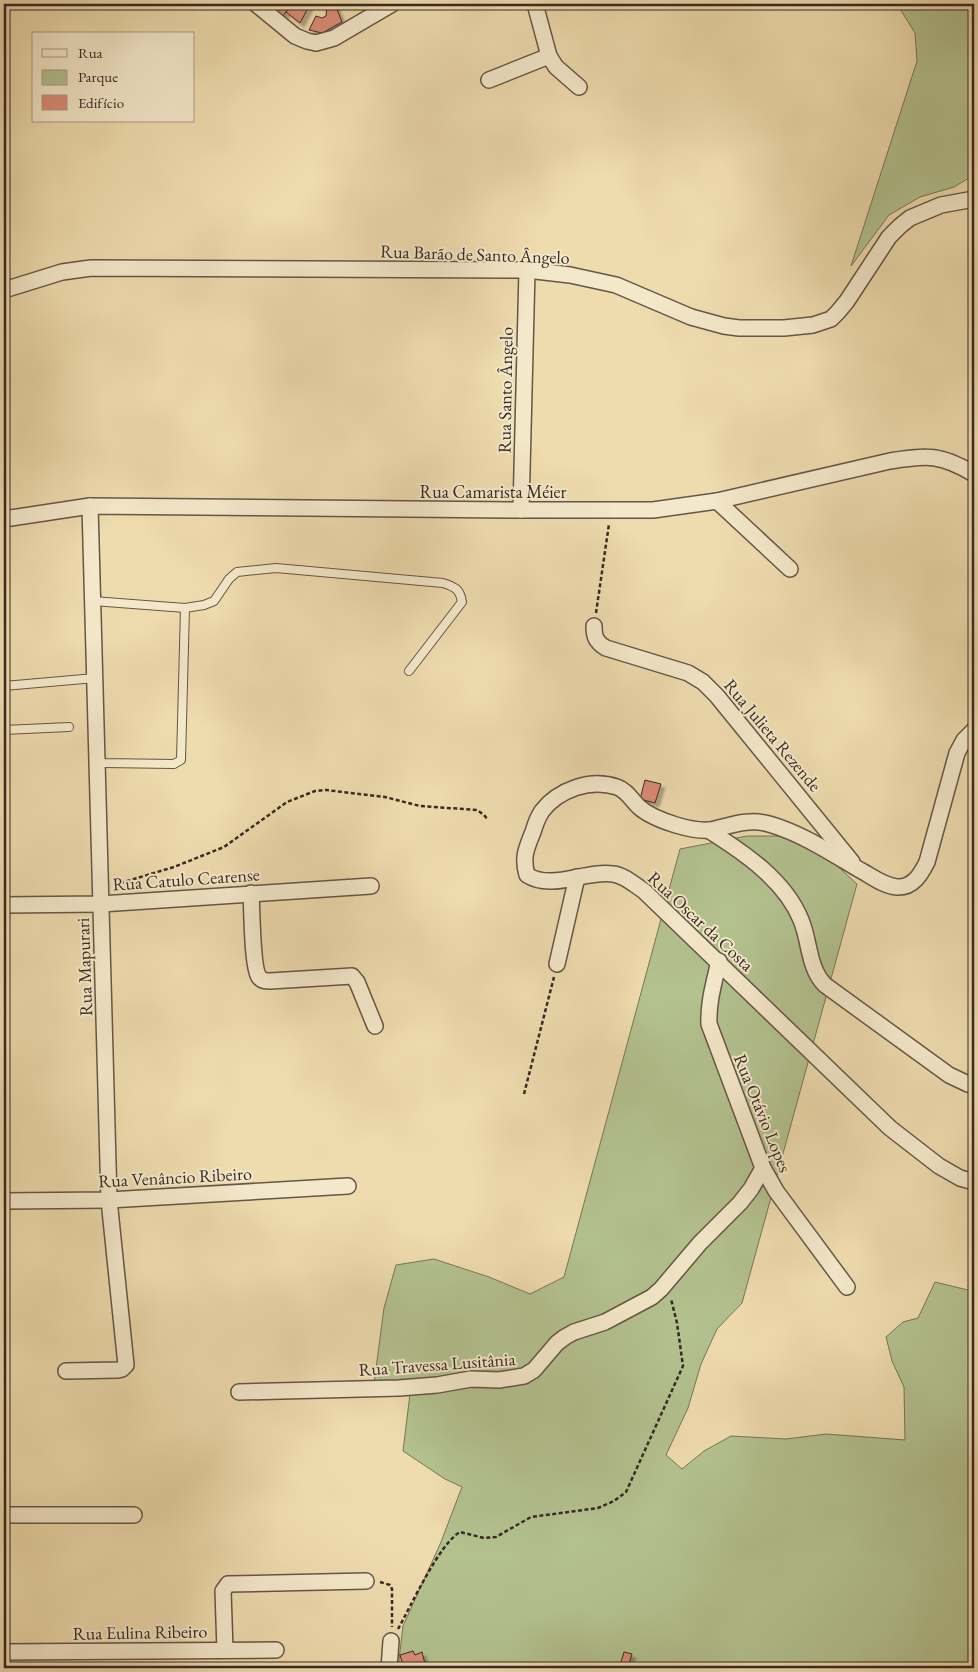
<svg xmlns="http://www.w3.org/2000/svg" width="978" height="1672" viewBox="0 0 978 1672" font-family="'EB Garamond',serif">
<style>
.green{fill:#b3c18f;stroke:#757559}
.building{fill:#db8c77;stroke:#372923;filter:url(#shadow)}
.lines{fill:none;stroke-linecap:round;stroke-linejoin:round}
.service-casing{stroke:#655646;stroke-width:10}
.minor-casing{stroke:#655646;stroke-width:18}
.path{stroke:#372923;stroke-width:2.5;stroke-dasharray:4 2.5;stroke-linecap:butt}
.service{stroke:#f4e8ca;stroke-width:8}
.minor{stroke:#f4e8ca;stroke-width:15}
.labels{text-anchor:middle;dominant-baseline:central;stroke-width:4;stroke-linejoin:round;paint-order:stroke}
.street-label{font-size:18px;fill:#372923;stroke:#f4e8ca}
</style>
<defs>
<filter id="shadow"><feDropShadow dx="4" dy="4" stdDeviation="1" flood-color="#0004"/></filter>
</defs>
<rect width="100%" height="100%" fill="#eedbae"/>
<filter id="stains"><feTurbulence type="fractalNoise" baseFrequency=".004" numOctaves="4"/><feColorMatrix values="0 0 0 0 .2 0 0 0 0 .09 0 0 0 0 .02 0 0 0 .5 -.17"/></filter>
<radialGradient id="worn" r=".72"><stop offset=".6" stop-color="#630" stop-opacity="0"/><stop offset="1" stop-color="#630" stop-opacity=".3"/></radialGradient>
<g class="green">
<path d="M897,4H974V175L954,187L920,197L889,215L851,266L917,61L915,33Z"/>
<path d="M747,836H778L820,850L857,884L742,1303L717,1329L701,1364L688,1408L666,1455L682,1469L704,1451L731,1436L786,1439L826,1434L905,1440L904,1387L892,1361L886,1337L903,1322L918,1318L935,1282L972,1291L974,1293V1668H398L403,1626L441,1542L462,1487L445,1479L403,1451L410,1394L373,1391L384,1308L396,1265L434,1259L489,1277L530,1294L564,1277L680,849Z"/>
</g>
<g class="building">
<path d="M284,4L290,6L283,16L278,12Z"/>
<path d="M292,4H306L309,6L300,23L286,12Z"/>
<path d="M329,4H335L342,22L322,33L309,30L316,16L322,18L326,16L327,5Z"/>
<path d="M645,780L661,784L655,803L640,799Z"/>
<path d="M413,1651L415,1655L422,1652L426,1668H404L400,1655Z"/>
<path d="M624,1652L632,1654L628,1667L620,1665Z"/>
</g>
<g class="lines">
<g class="service-casing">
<g id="service">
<path d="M93,601L185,608L204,605L214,601L229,579L237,572L276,568L443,583C455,587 460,589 462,602L409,671"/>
<path d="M4,686L95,678"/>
<path d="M4,730L69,727"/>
<path d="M97,761L104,763L174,764L181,760L185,608"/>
</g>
</g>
<g class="minor-casing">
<g id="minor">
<path d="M256,4L295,36L307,41L316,43L334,38L392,4"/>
<path d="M535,4L549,56L556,67L579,87"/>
<path d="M489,80L549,56"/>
<path d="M4,290L62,272L91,268L527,270L570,275L616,285L691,317L724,326L739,328H784L813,325L831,319L838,312L847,301L889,237L900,226L910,218L941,205L974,199"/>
<path d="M717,501L790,569"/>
<path d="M521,510L527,270"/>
<path d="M4,519L90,506L521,510H653L717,501L890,461C928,455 941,454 974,474"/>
<path d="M594,626C594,637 596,642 606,648L688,673L703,682L717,696L852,862"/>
<path d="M974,730L964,740L957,753L927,862C921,874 913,888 897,887C884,886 871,876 860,870C831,853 801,833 769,824C747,818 730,826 710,830C699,831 686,828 676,825C663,821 649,816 639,807C632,800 626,790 617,787C590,778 558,790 542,811C538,817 535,825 533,832C526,849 522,858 527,875C552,891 585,870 613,874C624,875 635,885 644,891L890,1128L939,1166L960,1178L974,1182"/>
<path d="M708,830C743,852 785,880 801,920C810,941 808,968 825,985L949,1075L968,1084L974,1085"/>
<path d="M251,893C252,909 252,967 259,977C262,981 266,981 270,981L352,976L357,982L375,1026"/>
<path d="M4,905L101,904L371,886"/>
<path d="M719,961C714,983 708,1003 709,1024L763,1168L776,1191L847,1287"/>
<path d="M557,964L577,877"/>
<path d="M4,1201L109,1200L348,1186"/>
<path d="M66,1371L118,1370L122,1369L126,1365L109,1200L90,506"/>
<path d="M239,1392L399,1388L437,1385L471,1379L499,1380L524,1376L534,1370L557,1343L565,1337L574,1332L605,1322L652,1297L661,1289L700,1243L740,1203L751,1189L763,1168"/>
<path d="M4,1515H134"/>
<path d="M225,1650L223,1591L228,1584L366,1581"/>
<path d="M4,1652L276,1650"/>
<path d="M389,1668L391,1641"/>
</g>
</g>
<g class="path">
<path d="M596,613L609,524"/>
<path d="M114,885L174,867L224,847L287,802L315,791L326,790L385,797L420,806L477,810L484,815L488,820"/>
<path d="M524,1094L554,977"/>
<path d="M380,1582L390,1585L392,1589V1627"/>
<path d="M398,1629C411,1606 439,1544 460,1532L484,1538L496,1537L531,1517L598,1508L614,1501L626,1492L683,1366L677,1323L671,1299"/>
</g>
<use href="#service" class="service"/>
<use href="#minor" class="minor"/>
</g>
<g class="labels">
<g class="street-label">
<text transform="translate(475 254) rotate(2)">Rua Barão de Santo Ângelo</text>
<text transform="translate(505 390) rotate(-89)">Rua Santo Ângelo</text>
<text x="493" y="491">Rua Camarista Méier</text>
<text transform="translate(773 735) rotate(50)">Rua Julieta Rezende</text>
<text transform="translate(186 879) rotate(-4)">Rua Catulo Cearense</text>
<text transform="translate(701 921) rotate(43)">Rua Oscar da Costa</text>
<text transform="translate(84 967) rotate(-92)">Rua Mapurari</text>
<text transform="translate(763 1113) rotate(68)">Rua Otávio Lopes</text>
<text transform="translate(175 1177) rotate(-3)">Rua Venâncio Ribeiro</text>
<text transform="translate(437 1364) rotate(-4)">Rua Travessa Lusitânia</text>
<text transform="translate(140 1632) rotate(-1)">Rua Eulina Ribeiro</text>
</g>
</g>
<rect width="978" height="1672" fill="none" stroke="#eedbae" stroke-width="20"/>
<rect x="5" y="5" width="968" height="1662" fill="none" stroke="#372923" stroke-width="2.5"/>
<rect x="10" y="10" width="958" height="1652" fill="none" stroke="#372923"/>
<rect x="32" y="32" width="162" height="90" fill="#f4e8ca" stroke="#a89c87"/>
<rect x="42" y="49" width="25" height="8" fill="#f4e8ca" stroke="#a89c87"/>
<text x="78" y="58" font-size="15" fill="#372923">Rua</text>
<rect x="42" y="70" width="25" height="15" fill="#b3c18f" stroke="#a89c87"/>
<text x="78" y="82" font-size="15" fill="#372923">Parque</text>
<rect x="42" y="95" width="25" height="15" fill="#db8c77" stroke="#a89c87"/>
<text x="78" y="108" font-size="15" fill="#372923">Edifício</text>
<rect width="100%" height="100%" filter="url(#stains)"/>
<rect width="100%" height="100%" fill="url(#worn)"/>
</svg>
